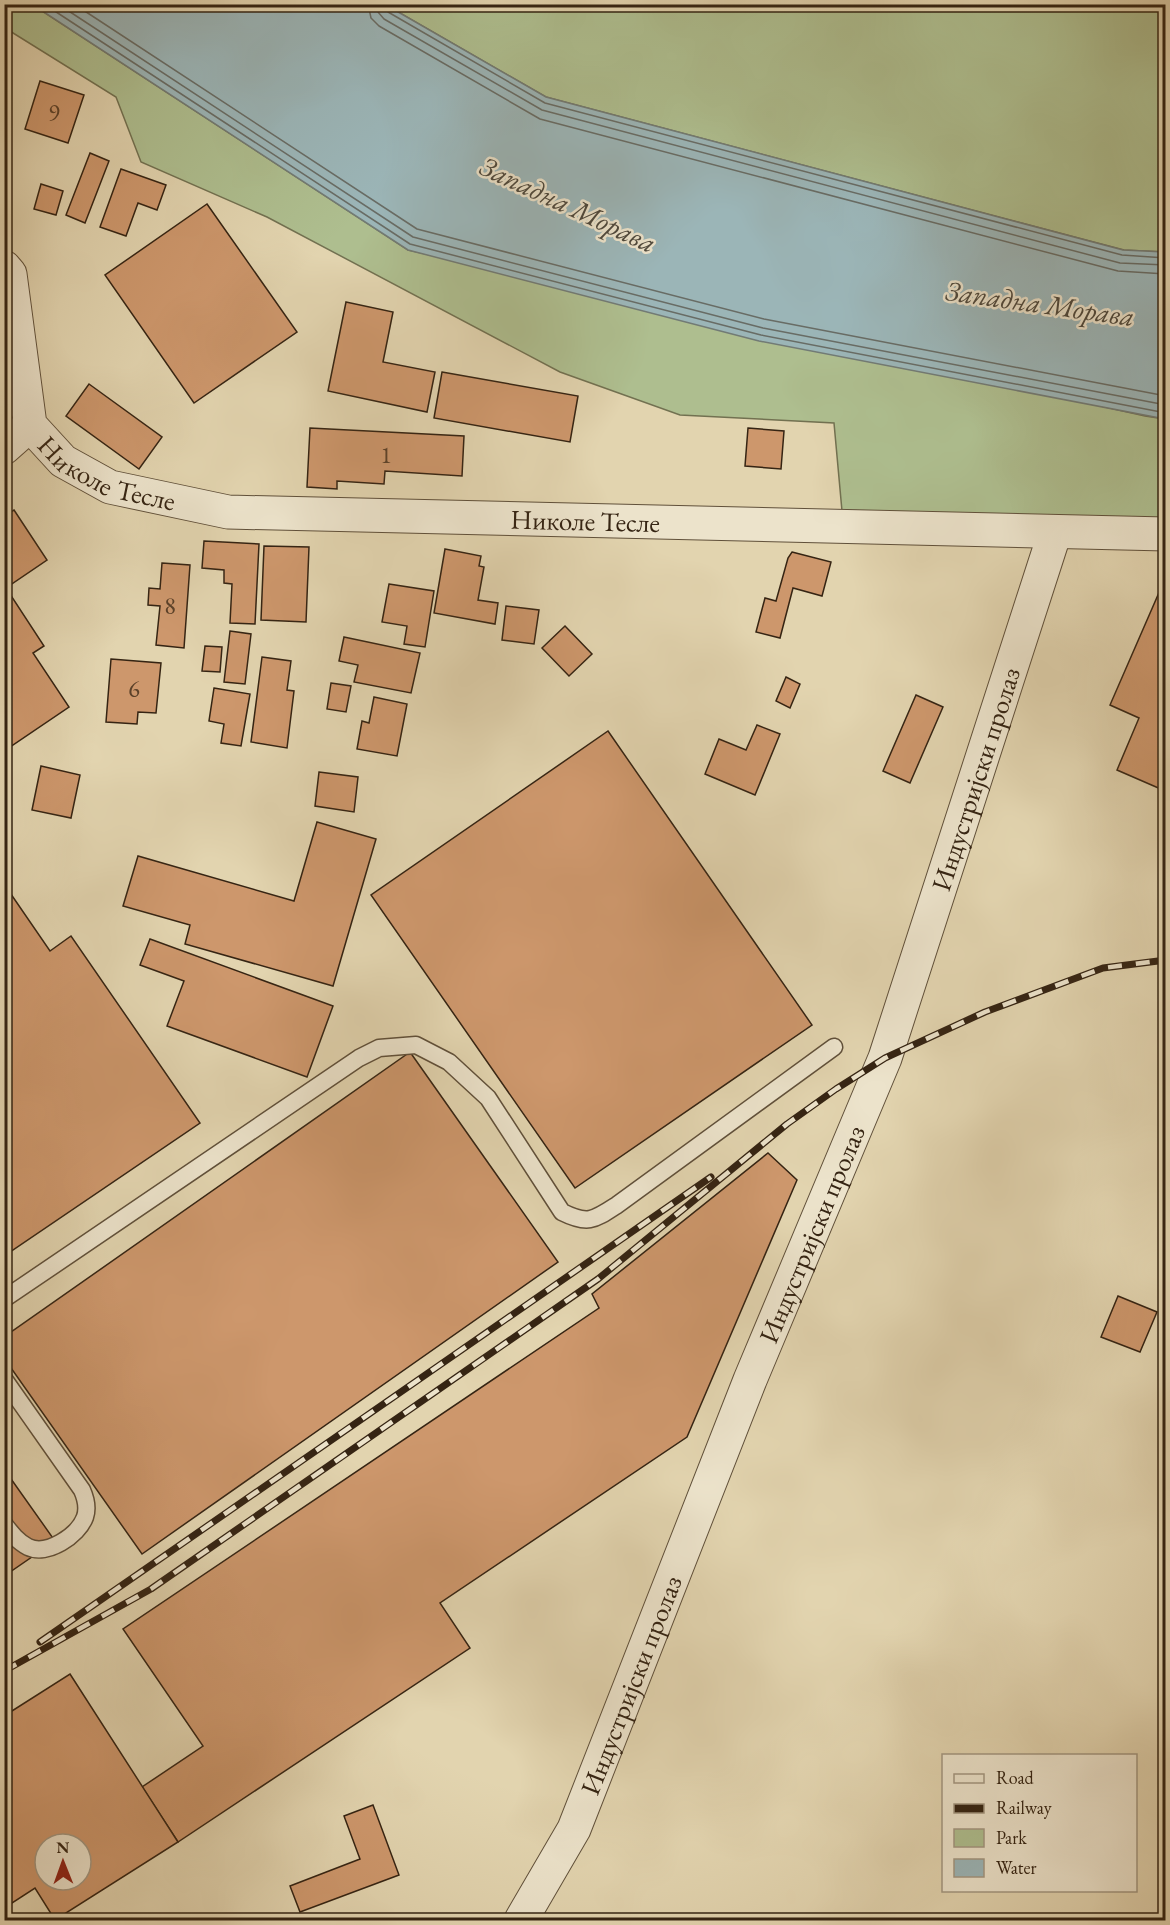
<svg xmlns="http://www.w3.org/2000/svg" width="1170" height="1925" viewBox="0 0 1170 1925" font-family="'EB Garamond',serif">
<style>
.green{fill:#aebe8f;stroke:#727151;stroke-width:1.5}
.water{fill:#9bb5b7;stroke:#727b75;stroke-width:1.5}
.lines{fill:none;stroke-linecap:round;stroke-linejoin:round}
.shore{stroke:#686c65;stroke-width:1.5}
.building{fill:#cd976c;stroke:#352413;stroke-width:1.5;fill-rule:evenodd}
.service-casing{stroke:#60503a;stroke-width:19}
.minor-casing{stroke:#60503a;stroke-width:35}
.tertiary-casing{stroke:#60503a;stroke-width:35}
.service{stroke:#ece3cb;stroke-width:16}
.minor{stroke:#ece3cb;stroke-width:33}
.tertiary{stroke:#ece3cb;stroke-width:33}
.rail-casing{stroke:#352413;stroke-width:7}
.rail{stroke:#ece3cb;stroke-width:4.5;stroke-dasharray:14;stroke-linecap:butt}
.labels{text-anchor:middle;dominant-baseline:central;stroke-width:5;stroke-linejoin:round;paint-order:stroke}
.number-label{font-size:24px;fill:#5b4129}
.street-label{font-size:27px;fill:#352413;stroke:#ece3cb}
.water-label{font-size:28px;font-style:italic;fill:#4e483c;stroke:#ece3cb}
</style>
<rect width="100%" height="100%" fill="#e2d4af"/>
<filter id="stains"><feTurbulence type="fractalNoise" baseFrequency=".00333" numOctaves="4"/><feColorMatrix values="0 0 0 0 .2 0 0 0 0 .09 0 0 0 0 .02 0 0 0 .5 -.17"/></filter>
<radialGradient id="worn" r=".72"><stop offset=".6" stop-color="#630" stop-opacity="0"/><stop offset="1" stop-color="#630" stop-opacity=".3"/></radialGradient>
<g class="green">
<path d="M4,5H33L408,250L1145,416L1165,419V519L842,511L834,423L680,415L560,372L267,217L141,162L116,97L5,28Z"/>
<path d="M386,5H1165V252L1124,250L546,97Z"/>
</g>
<path class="water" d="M33,5H386L546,97L1123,250L1165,252V419L759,341L408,250Z"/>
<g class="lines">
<g class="shore">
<path d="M44,4L410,244L761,335L1166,413"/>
<path d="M58,4L413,237L763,328L1166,405"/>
<path d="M74,4L417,229L764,319L1166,396"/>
<path d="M368,4L371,18L379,26L540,119L1118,271L1166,274"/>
<path d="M377,4L378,12L384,19L542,110L1120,263L1166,265"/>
<path d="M385,4L388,12L545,103L1122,255L1166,258"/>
</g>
</g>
<g class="building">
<path d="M40,81L84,95L68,143L25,129Z"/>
<path d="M90,153L109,161L85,223L66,215Z"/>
<path d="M121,169L166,185L157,210L138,203L126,236L100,227Z"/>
<path d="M41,184L63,191L56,215L34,209Z"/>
<path d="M207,204L297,332L194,403L105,275Z"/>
<path d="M346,302L393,312L383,362L435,372L427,412L328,391Z"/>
<path d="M442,372L578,396L570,442L434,418Z"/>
<path d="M89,384L162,437L139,469L66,416Z"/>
<path d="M310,428L464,436L462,476L385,471L384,484L337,481V489L307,487Z"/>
<path d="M748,428L784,431L781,469L745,466Z"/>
<path d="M14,510L47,560L6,588L44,646L33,653L69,707L4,751V516Z"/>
<path d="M204,541L259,544L255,624L230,623L232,584L224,583V570L202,568Z"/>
<path d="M264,546L309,547L306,622L261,620Z"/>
<path d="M445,549L481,556L479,566L484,567L478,600L498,603L495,624L434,613Z"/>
<path d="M792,552L831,562L822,596L793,588L780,638L756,632L765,598L776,601L788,558Z"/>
<path d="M162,563L190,565L184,648L156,645L160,606L148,605L149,588L160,589Z"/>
<path d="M389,584L434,591L425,647L404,644L407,626L382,622Z"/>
<path d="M1161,588L1166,590V785L1163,790L1117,770L1139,718L1110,705Z"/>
<path d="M506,606L539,610L534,644L502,640Z"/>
<path d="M565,626L592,654L569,676L542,648Z"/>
<path d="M230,631L251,634L245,684L224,682Z"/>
<path d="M344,637L420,653L411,693L354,682L358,665L339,661Z"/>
<path d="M205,646L222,647L220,672L202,671Z"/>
<path d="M262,657L291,661L287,690L294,691L287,748L251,742Z"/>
<path d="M111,659L161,663L156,713L138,712L137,724L106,722Z"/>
<path d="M786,677L800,684L790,708L776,701Z"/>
<path d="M331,683L351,686L346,712L327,709Z"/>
<path d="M214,688L250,694L241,746L221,743L224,724L209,721Z"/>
<path d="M916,695L943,707L910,783L883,771Z"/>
<path d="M374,697L407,704L397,756L357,749L362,721L369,723Z"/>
<path d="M757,725L780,734L755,795L705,774L719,739L746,750Z"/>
<path d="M608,731L812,1025L575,1188L371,895Z"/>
<path d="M41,766L80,775L71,818L32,810Z"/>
<path d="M319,772L358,777L354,812L315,806Z"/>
<path d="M317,822L376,839L333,986L185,944L190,925L123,906L138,856L294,901Z"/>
<path d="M4,884L50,951L71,936L200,1123L4,1256Z"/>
<path d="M150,939L333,1006L307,1077L167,1026L184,981L140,965Z"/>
<path d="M410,1052L558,1262L142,1554L4,1358V1337Z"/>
<path d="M768,1153L797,1180L687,1437L440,1603L470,1648L178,1842L142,1787L203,1746L123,1629L599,1308L592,1294Z"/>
<path d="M1118,1296L1157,1312L1140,1352L1101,1337Z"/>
<path d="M4,1469L55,1541L10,1572L4,1565Z"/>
<path d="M1166,1601V1629L1161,1614Z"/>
<path d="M70,1674L178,1842L55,1920L35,1888L9,1905L4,1897V1716ZM45,1844H81V1880H45Z"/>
<path d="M373,1805L399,1875L300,1912L290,1886L360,1859L344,1816Z"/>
</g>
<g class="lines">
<g class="service-casing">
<g id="service">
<path d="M4,1299L359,1058L379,1048L416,1045L449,1062L488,1098L562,1212C588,1225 594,1220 617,1205L834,1047"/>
<path d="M4,1379L82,1490C86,1499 88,1508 85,1517C78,1536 47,1556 28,1547C18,1542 11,1533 4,1524"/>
</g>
</g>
<g class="minor-casing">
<g id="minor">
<path d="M4,448L30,425"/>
<path id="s1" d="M521,1920L574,1829L750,1380L885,1058L1055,532"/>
</g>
</g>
<g class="tertiary-casing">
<g id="tertiary">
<path id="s2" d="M4,267L10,274L30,425L63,461L110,487L228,512L1166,534"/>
</g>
</g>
<use href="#service" class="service"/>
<use href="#minor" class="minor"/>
<use href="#tertiary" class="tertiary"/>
<g class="rail-casing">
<g id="rail">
<path d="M40,1642L711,1177"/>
<path d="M4,1671L151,1589L598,1279L787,1124L836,1089L885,1058L985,1012L1103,968L1166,960"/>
</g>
</g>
<use href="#rail" class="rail"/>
</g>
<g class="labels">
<g class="number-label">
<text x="54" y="112">9</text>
<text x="386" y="454">1</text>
<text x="170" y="605">8</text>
<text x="134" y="688">6</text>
</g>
<g class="street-label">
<text stroke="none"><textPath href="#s2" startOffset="256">Николе Тесле</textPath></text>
<text stroke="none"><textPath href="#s2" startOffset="742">Николе Тесле</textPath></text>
<text stroke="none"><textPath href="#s1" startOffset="1230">Индустријски пролаз</textPath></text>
<text stroke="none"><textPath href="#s1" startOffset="746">Индустријски пролаз</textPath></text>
<text stroke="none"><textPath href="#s1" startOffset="260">Индустријски пролаз</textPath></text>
</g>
<g class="water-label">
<text transform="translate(568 204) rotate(25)">Западна Морава</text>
<text transform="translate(1040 303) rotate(8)">Западна Морава</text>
</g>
</g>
<rect width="1170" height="1925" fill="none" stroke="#e2d4af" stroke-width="24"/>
<rect x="6" y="6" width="1158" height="1913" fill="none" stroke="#352413" stroke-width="3"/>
<rect x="12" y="12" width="1146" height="1901" fill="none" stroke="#352413" stroke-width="1.5"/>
<rect x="942" y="1754" width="195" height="138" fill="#ece3cb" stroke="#a39781" stroke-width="1.5"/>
<rect x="954" y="1774" width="30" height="9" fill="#ece3cb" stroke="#a39781" stroke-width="1.5"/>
<text x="996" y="1784" font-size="18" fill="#352413">Road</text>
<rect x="954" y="1804" width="30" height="9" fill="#352413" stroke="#a39781" stroke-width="1.5"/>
<text x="996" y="1814" font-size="18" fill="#352413">Railway</text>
<rect x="954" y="1829" width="30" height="18" fill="#aebe8f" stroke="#a39781" stroke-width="1.5"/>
<text x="996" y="1844" font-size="18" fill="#352413">Park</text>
<rect x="954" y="1859" width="30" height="18" fill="#9bb5b7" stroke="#a39781" stroke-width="1.5"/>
<text x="996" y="1874" font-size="18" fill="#352413">Water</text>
<g transform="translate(63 1862) rotate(359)"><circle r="28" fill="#ece3cb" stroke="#a39781" stroke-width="1.5"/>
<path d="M0-4.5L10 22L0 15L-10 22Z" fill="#8f2418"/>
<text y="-9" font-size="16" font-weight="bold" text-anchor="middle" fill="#352413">N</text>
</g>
<rect width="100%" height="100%" filter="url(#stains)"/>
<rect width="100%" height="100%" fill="url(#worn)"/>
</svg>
